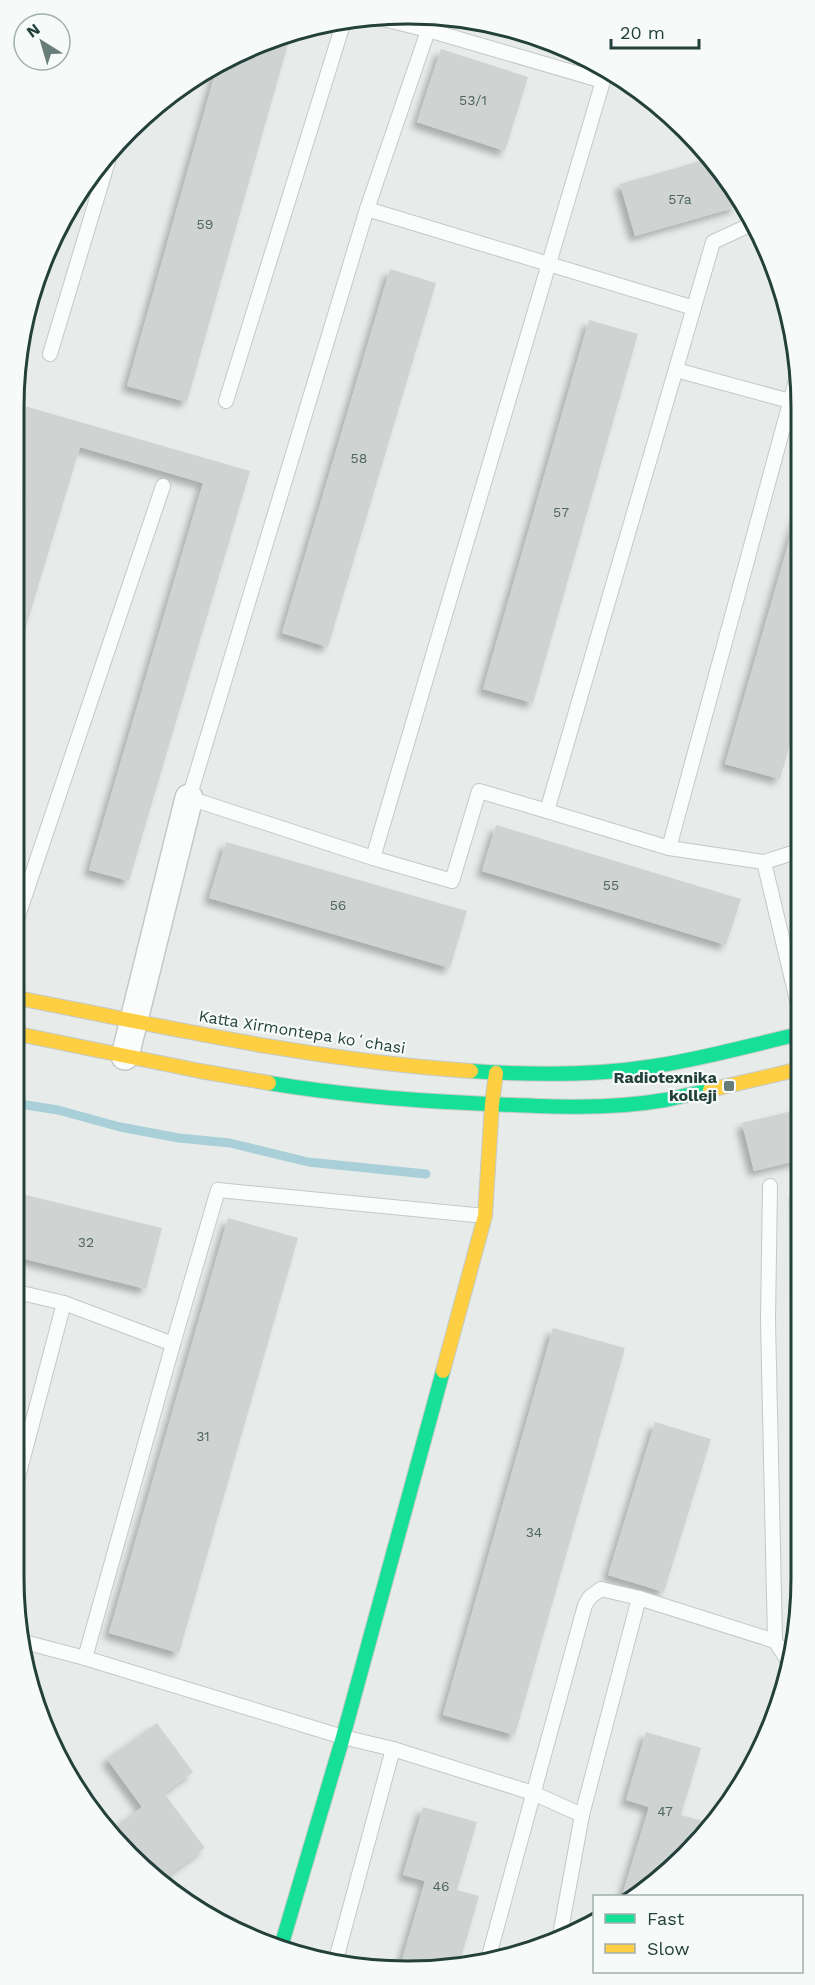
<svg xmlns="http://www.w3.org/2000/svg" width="815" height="1985" viewBox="0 0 815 1985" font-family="'Work Sans',sans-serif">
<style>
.green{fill:#d1e4d8}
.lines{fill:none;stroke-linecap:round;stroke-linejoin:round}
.stream{stroke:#a9cfd8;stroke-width:9}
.building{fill:#cfd3d2;filter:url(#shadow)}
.lane-casing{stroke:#c4c9c7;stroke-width:16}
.street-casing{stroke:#c4c9c7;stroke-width:30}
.fast-casing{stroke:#c3cac7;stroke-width:16}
.slow-casing{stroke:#c3cac7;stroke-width:16}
.lane{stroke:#fbfcfc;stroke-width:14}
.street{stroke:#fbfcfc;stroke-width:27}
.fast{stroke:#16e098;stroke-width:14}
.slow{stroke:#ffcf43;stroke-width:14}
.poi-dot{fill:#687c78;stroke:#f6faf9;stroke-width:2}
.labels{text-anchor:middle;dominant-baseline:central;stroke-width:4.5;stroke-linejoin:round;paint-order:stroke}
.number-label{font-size:14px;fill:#506661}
.street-label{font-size:16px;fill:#24403a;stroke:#f6faf9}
.poi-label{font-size:16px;font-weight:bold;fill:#24403a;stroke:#f6faf9;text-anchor:end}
.rim{fill:none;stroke:#24403a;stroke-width:3}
</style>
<defs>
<filter id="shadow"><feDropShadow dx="-5.5" dy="5.5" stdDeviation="3" flood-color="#0004"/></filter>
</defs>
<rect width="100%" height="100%" fill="#e7ecea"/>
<path class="green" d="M800,1195L801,1577L794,1625L788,1198Z"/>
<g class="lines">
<path class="stream" d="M13,1103L58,1110L120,1127L179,1138L230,1143L308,1162L426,1174"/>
</g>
<g class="building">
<path d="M279,37L289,40L187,402L127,386L218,63L233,54Z"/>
<path d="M441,49L528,77L505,151L417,122Z"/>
<path d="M711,158L732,190L737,207L635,236L620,184Z"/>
<path d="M390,269L436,283L328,647L282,633Z"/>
<path d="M589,320L638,334L533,703L483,689Z"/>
<path d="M14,403L250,471L129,881L89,870L203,483L80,447L13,670Z"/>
<path d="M798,510L799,713L780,779L725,764Z"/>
<path d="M496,825L741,899L726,945L482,871Z"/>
<path d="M226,842L467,911L450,968L209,898Z"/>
<path d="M800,1109V1160L754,1171L742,1123Z"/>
<path d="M13,1192L162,1228L146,1289L13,1256Z"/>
<path d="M228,1218L298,1238L179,1653L109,1633Z"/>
<path d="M553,1328L625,1348L515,1735L443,1715Z"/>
<path d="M655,1422L711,1439L664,1592L608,1575Z"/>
<path d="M157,1723L193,1772L164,1793L205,1848L163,1879L111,1837L108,1832L142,1807L107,1759Z"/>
<path d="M646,1732L701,1748L681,1815L703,1821L697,1842L668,1873L635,1896H622L649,1807L626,1800Z"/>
<path d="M423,1807L477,1822L457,1890L479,1896L459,1965L400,1967L425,1881L403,1875Z"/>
</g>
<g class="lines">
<g class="lane-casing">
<g id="lane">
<path d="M371,16L428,30L603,81L606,70"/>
<path d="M367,209L433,16"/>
<path d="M754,223L713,242L547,811L669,848L764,862L800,1013"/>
<path d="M50,354L112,148"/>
<path d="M676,370L790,401"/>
<path d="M226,401L344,21"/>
<path d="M547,811L479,791L452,881L373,858L189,798L367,209L694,308"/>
<path d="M669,848L798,373"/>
<path d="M373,858L603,81"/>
<path d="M764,862L799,851"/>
<path d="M13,931L163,486"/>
<path d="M770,1186L768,1320L775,1641L788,1661"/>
<path d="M13,1291L64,1303L173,1344L218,1190L485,1216"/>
<path d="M13,1496L64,1303"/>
<path d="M24,1642L85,1658L343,1737L393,1749L533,1793L582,1815L560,1935"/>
<path d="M85,1658L173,1344"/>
<path d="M582,1815L639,1598"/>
<path d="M335,1963L393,1749"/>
<path d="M487,1963L585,1605L590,1597L601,1589L639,1598L775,1641"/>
</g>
</g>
<g class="street-casing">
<path id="street" d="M125,1056L189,798"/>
</g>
<g class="fast-casing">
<g id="fast">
<path d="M471,1071C530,1075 590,1076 648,1067C700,1060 750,1045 800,1034"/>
<path d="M269,1083C335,1094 402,1100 469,1103C534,1106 601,1111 665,1100C680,1097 695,1093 710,1090"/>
<path d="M280,1950L343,1737L443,1371"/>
</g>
</g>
<g class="slow-casing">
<g id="slow">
<path d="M13,997C165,1027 316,1061 471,1071"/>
<path d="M13,1033L200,1071L269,1083"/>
<path d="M710,1090L800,1069"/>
<path d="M443,1371L485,1216L492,1104L496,1073"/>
</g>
</g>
<use href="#lane" class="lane"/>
<use href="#street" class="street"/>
<use href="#fast" class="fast"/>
<use href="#slow" class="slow"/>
</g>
<rect class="poi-dot" x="723" y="1080" width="12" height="12" rx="3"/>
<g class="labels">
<g class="number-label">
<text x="473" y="100">53/1</text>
<text x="680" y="199">57a</text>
<text x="205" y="224">59</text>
<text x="359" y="458">58</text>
<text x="561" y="512">57</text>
<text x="611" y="885">55</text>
<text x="338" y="905">56</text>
<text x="86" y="1242">32</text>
<text x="203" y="1436">31</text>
<text x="534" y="1532">34</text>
<text x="665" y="1811">47</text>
<text x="441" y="1886">46</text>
</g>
<g class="street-label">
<text transform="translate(302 1032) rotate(9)">Katta Xirmontepa koʻchasi</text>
</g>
<g class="poi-label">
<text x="717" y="1077">Radiotexnika<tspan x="717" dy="18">kolleji</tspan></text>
</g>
</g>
<path d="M0 0H815V1985H0ZM407 24H408A383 383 0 0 1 791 407V1578A383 383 0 0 1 408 1961H407A383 383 0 0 1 24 1578V407A383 383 0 0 1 407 24Z" fill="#f6faf9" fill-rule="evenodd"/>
<path class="rim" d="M407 24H408A383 383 0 0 1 791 407V1578A383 383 0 0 1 408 1961H407A383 383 0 0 1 24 1578V407A383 383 0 0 1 407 24Z"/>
<rect x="593" y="1895" width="210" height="78" fill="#f6faf9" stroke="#a2b0ad" stroke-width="1.5"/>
<rect x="605" y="1914" width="30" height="9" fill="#16e098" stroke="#a2b0ad" stroke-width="1.5"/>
<text x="647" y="1925" font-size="18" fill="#24403a">Fast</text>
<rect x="605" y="1944" width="30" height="9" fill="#ffcf43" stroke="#a2b0ad" stroke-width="1.5"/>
<text x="647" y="1955" font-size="18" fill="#24403a">Slow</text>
<g transform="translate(42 42) rotate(323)"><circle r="28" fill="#f6faf9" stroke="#a2b0ad" stroke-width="1.5"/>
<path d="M0-4.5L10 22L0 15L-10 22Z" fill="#687c78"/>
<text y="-9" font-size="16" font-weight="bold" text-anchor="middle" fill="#24403a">N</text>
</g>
<path d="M611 39v9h88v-9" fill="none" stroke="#24403a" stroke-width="3"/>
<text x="620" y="39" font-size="18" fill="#24403a" stroke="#f6faf9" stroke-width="4.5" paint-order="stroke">20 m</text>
</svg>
